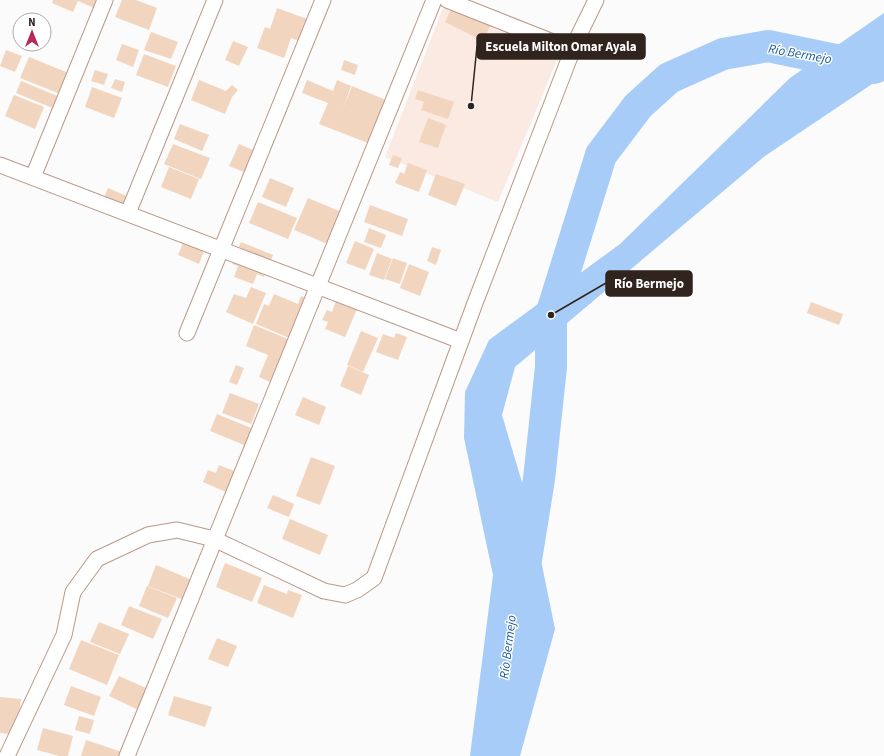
<svg xmlns="http://www.w3.org/2000/svg" width="884" height="756" viewBox="0 0 884 756" font-family="'Source Sans 3',sans-serif">
<style>
.built{fill:#fbeae2}
.water{fill:#a6ccf7}
.lines{fill:none;stroke-linecap:round;stroke-linejoin:round}
.river{stroke:#a6ccf7;stroke-width:32}
.building{fill:#f2d5bf}
.street-casing{stroke:#b99989;stroke-width:17}
.street{stroke:#fff;stroke-width:15}
.labels{text-anchor:middle;dominant-baseline:central;stroke-width:3;stroke-linejoin:round;paint-order:stroke}
.water-label{font-size:13px;font-style:italic;fill:#175999;stroke:#fff}
.leader{fill:none;stroke:#31241e;stroke-width:1.5}
.callout-dot{fill:#31241e;stroke:#fff;stroke-width:1.5}
.callout{fill:#31241e;stroke:#31241e;stroke-width:1.5}
.callout-label{font-size:13px;text-anchor:middle;font-weight:bold;fill:#fff}
</style>
<rect width="100%" height="100%" fill="#fbfbfb"/>
<path class="built" d="M443,8L559,55L498,202L385,157Z"/>
<path class="water" d="M884,13V76L765,156L515,367L502,415L532,516L555,629L520,756H470L493,575L464,438L465,392L489,340L620,244L790,78Z"/>
<g class="lines">
<path class="river" d="M526,560L539,479L551,367V315L601,155L638,106L669,78L723,54L768,46L874,68L884,63"/>
</g>
<g class="building">
<path d="M53,0H97L94,8L78,1L73,12L52,3Z"/>
<path d="M122,0H136L157,8L149,30L115,17Z"/>
<path d="M455,1L493,20L483,41L445,22Z"/>
<path d="M277,8L310,20L301,42L291,38L284,58L257,48L265,27L270,29Z"/>
<path d="M151,32L178,42L171,59L144,50Z"/>
<path d="M233,41L248,47L239,66L225,60Z"/>
<path d="M122,44L139,50L133,67L116,60Z"/>
<path d="M6,50L22,56L15,72L0,66Z"/>
<path d="M144,54L176,66L168,87L136,75Z"/>
<path d="M29,57L71,74L63,95L20,78Z"/>
<path d="M344,60L358,65L355,75L341,70Z"/>
<path d="M95,70L108,74L104,85L91,81Z"/>
<path d="M115,79L125,82L122,92L111,88Z"/>
<path d="M199,80L226,91L232,85L238,90L232,97L225,114L191,100Z"/>
<path d="M307,80L333,91L337,80L351,86L343,109L352,86L386,100L368,143L319,124L328,103L302,93Z"/>
<path d="M21,81L60,97L55,109L16,93Z"/>
<path d="M92,87L122,98L114,118L85,107Z"/>
<path d="M418,90L454,102L448,119L421,110L424,102L415,99Z"/>
<path d="M14,95L44,107L35,129L5,116Z"/>
<path d="M428,118L446,125L438,148L419,142Z"/>
<path d="M180,124L209,135L202,151L174,139Z"/>
<path d="M173,144L210,158L201,179L164,164Z"/>
<path d="M239,144L258,152L249,174L229,166Z"/>
<path d="M393,155L402,158L398,168L389,165Z"/>
<path d="M408,163L427,170L419,192L395,183L400,172L404,174Z"/>
<path d="M169,167L199,179L191,199L161,187Z"/>
<path d="M436,174L465,184L456,206L428,195Z"/>
<path d="M270,178L294,188L286,207L262,197Z"/>
<path d="M108,188L134,199L125,221L99,210Z"/>
<path d="M308,198L344,213L330,245L294,230Z"/>
<path d="M258,202L297,218L288,239L249,223Z"/>
<path d="M370,205L408,219L402,236L364,222Z"/>
<path d="M369,228L386,235L381,248L364,242Z"/>
<path d="M355,241L374,249L365,270L346,263Z"/>
<path d="M241,242L273,255L264,277L257,274L253,284L234,277L238,266L232,264Z"/>
<path d="M183,243L204,251L199,264L178,255Z"/>
<path d="M432,247L441,250L436,265L427,261Z"/>
<path d="M377,253L392,259L384,280L369,275Z"/>
<path d="M393,258L407,263L400,284L385,279Z"/>
<path d="M409,264L429,272L420,296L400,288Z"/>
<path d="M251,287L266,293L253,324L226,312L234,294L246,298Z"/>
<path d="M274,294L298,304L301,296L309,299L294,340L256,324L264,304L269,306Z"/>
<path d="M337,298L358,307L345,337L325,329L328,322L322,320L327,310L332,312Z"/>
<path d="M811,302L843,314L839,325L807,313Z"/>
<path d="M254,325L288,339L270,382L259,377L268,355L246,346Z"/>
<path d="M361,331L378,338L363,372L347,365Z"/>
<path d="M396,333L407,337L398,360L376,352L383,334L394,338Z"/>
<path d="M236,365L244,368L237,385L229,382Z"/>
<path d="M348,366L369,375L361,395L340,386Z"/>
<path d="M230,393L259,404L251,424L222,413Z"/>
<path d="M303,397L326,407L319,425L295,415Z"/>
<path d="M217,414L256,430L249,447L210,431Z"/>
<path d="M311,457L335,466L320,505L296,496Z"/>
<path d="M219,465L237,472L228,493L203,482L208,470L216,473Z"/>
<path d="M273,495L294,504L289,517L267,508Z"/>
<path d="M290,519L328,535L320,555L282,539Z"/>
<path d="M225,563L262,578L252,602L216,587Z"/>
<path d="M156,565L192,580L184,600L148,586Z"/>
<path d="M264,585L287,594L288,590L302,595L293,618L257,603Z"/>
<path d="M147,586L177,598L168,618L139,606Z"/>
<path d="M129,606L162,619L153,639L121,625Z"/>
<path d="M99,622L129,634L120,654L90,642Z"/>
<path d="M217,638L237,646L228,667L208,659Z"/>
<path d="M81,640L119,655L107,685L69,669Z"/>
<path d="M119,676L155,692L145,713L109,696Z"/>
<path d="M71,686L101,697L94,716L64,705Z"/>
<path d="M174,696L212,707L205,727L168,715Z"/>
<path d="M0,697L21,699L17,735L0,733Z"/>
<path d="M79,716L94,720L90,734L75,730Z"/>
<path d="M43,728L73,736L68,756H59L37,750Z"/>
<path d="M86,740L125,753L124,756H81Z"/>
</g>
<g class="lines">
<g class="street-casing">
<g id="street">
<path d="M447,0L573,50"/>
<path d="M0,165L461,341"/>
<path d="M33,177L105,0"/>
<path d="M128,213L215,0"/>
<path d="M187,333L323,0"/>
<path d="M7,756L64,635L73,592L97,559L148,535L177,530L214,539L324,591L345,595L357,590L374,578L475,303L576,41L596,0"/>
<path d="M127,756L434,0"/>
</g>
</g>
<use href="#street" class="street"/>
</g>
<g class="labels">
<g class="water-label">
<text transform="translate(800 54) rotate(10)">Río Bermejo</text>
<text transform="translate(508 647) rotate(-83)">Río Bermejo</text>
</g>
</g>
<path class="leader" d="M471 106L477 46M551 315L606 283"/>
<g class="callout-dot">
<circle cx="471" cy="106" r="4"/>
<circle cx="551" cy="315" r="4"/>
</g>
<g class="callout">
<rect x="477" y="34" width="168" height="25" rx="4"/>
<rect x="606" y="271" width="86" height="25" rx="4"/>
</g>
<g class="callout-label">
<text x="561" y="51">Escuela Milton Omar Ayala</text>
<text x="649" y="288">Río Bermejo</text>
</g>
<g transform="translate(32 32)"><circle r="19" fill="#ffffff" stroke="#ada7a5"/>
<path d="M0-3L7 15L0 10L-7 15Z" fill="#b82a5c"/>
<text y="-6" font-size="11" font-weight="bold" text-anchor="middle" fill="#31241e">N</text>
</g>
</svg>
